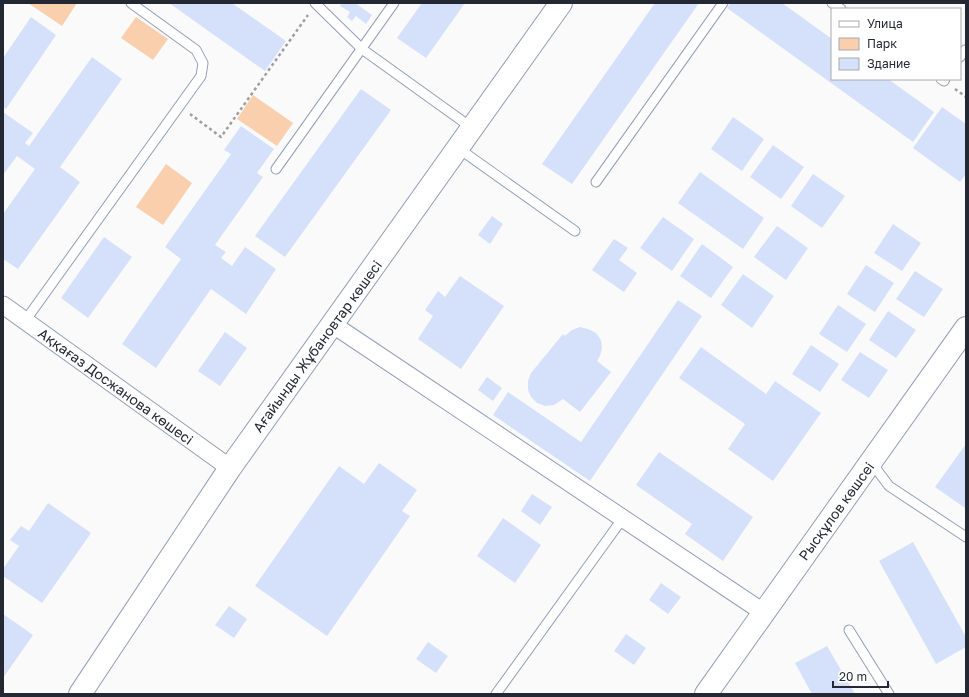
<svg xmlns="http://www.w3.org/2000/svg" width="969" height="697" viewBox="0 0 969 697" font-family="'Golos Text',sans-serif">
<style>
.green{fill:#f9cfad}
.building{fill:#d5e1fb}
.lines{fill:none;stroke-linecap:round;stroke-linejoin:round}
.lane-casing{stroke:#939eb6;stroke-width:11}
.street-casing{stroke:#939eb6;stroke-width:19}
.secondary-casing{stroke:#939eb6;stroke-width:24}
.path{stroke:#9d9ea3;stroke-width:2.5;stroke-dasharray:3 3;stroke-linecap:butt}
.lane{stroke:#fff;stroke-width:9}
.street{stroke:#fff;stroke-width:17}
.secondary{stroke:#fff;stroke-width:22}
.labels{text-anchor:middle;dominant-baseline:central;stroke-width:3;stroke-linejoin:round;paint-order:stroke}
.street-label{font-size:14px;fill:#242832;stroke:#fff}
</style>
<rect width="100%" height="100%" fill="#fafafa"/>
<g class="green">
<path d="M28,3H77L62,26Z"/>
<path d="M136,17L168,39L153,60L121,38Z"/>
<path d="M253,95L293,123L277,146L237,119Z"/>
<path d="M166,164L192,183L163,225L136,207Z"/>
</g>
<g class="building">
<path d="M169,3H232L286,41L265,71Z"/>
<path d="M342,3H355L372,15L366,24L356,16L352,21L347,17L350,12L340,6Z"/>
<path d="M422,3H465L426,58L397,38Z"/>
<path d="M655,3H699L572,184L542,164Z"/>
<path d="M731,3H782L832,39V79H888L934,112L913,142L727,8Z"/>
<path d="M31,17L56,35L6,109L3,107V58Z"/>
<path d="M92,57L122,79L60,167L80,182L18,269L3,259V214L35,169L17,156L3,175V112L33,133L25,143L29,146Z"/>
<path d="M361,89L391,110L285,257L255,236Z"/>
<path d="M942,107L966,124V174L960,182L913,148Z"/>
<path d="M733,117L764,139L742,171L711,149Z"/>
<path d="M241,126L274,149L257,173L263,177L215,245L226,252L221,258L232,266L245,247L276,269L246,314L211,289L156,368L122,344L181,259L165,247L231,154L224,150Z"/>
<path d="M773,145L804,167L781,199L750,177Z"/>
<path d="M700,172L764,218L743,249L678,203Z"/>
<path d="M813,174L845,196L822,228L791,206Z"/>
<path d="M492,216L503,224L490,244L478,235Z"/>
<path d="M663,217L694,239L672,271L640,248Z"/>
<path d="M893,224L921,243L902,271L874,253Z"/>
<path d="M777,226L808,248L786,280L754,257Z"/>
<path d="M104,237L132,257L88,318L61,298Z"/>
<path d="M614,239L628,248L619,260L637,273L624,292L592,270Z"/>
<path d="M702,244L733,267L711,298L680,276Z"/>
<path d="M866,265L894,283L875,312L847,294Z"/>
<path d="M915,271L943,289L924,317L896,299Z"/>
<path d="M743,274L774,296L752,328L721,305Z"/>
<path d="M460,276L504,306L461,369L418,339L433,316L425,310L438,291L445,297Z"/>
<path d="M678,300L702,316L590,481L493,415L508,392L581,442Z"/>
<path d="M838,305L866,324L847,352L819,334Z"/>
<path d="M888,311L916,330L896,358L869,340Z"/>
<path d="M580,327L588,329L596,333L601,340L602,348L600,356L597,361L611,372L580,412L563,399L554,405L545,406L537,403L531,397L528,390V381L531,373L563,334L565,336L572,330Z"/>
<path d="M225,332L247,348L220,386L198,371Z"/>
<path d="M811,345L839,364L820,392L792,374Z"/>
<path d="M701,347L766,394L775,381L821,413L773,481L728,449L745,424L679,378Z"/>
<path d="M860,352L888,370L869,398L841,380Z"/>
<path d="M487,377L502,388L493,401L478,390Z"/>
<path d="M966,444V507L965,508L935,487Z"/>
<path d="M659,452L753,517L723,561L685,534L692,524L636,485Z"/>
<path d="M379,463L417,490L402,511L410,516L327,636L255,586L339,466L364,484Z"/>
<path d="M532,494L552,507L540,525L521,511Z"/>
<path d="M48,503L91,533L42,603L3,576V569L19,546L10,540L21,526L29,531Z"/>
<path d="M503,518L541,545L515,583L477,556Z"/>
<path d="M913,542L966,637V647L936,664L879,561Z"/>
<path d="M661,583L681,597L668,614L649,600Z"/>
<path d="M229,606L247,619L234,638L215,625Z"/>
<path d="M3,614L33,635L3,678Z"/>
<path d="M626,634L646,648L634,665L614,651Z"/>
<path d="M428,642L448,656L436,673L416,659Z"/>
<path d="M827,646L855,694H812L795,663Z"/>
</g>
<g class="lines">
<g class="lane-casing">
<g id="lane">
<path d="M315,3L362,49L472,128"/>
<path d="M832,3L841,9"/>
<path d="M960,57L965,50"/>
<path d="M941,79L944,81L945,79"/>
<path d="M458,148L575,231"/>
<path d="M276,169L394,3"/>
<path d="M596,182L723,3"/>
<path d="M25,321L201,76L203,63L196,50L131,3"/>
<path d="M871,462L889,486L966,537"/>
<path d="M849,630L889,694"/>
<path d="M496,694L623,518"/>
</g>
</g>
<g class="street-casing">
<g id="street">
<path d="M3,305L230,468"/>
<path d="M332,324L763,612"/>
</g>
</g>
<g class="secondary-casing">
<g id="secondary">
<path d="M80,694L230,468L561,3"/>
<path d="M706,694L966,328"/>
</g>
</g>
<g class="path">
<path d="M955,89L966,97"/>
<path d="M190,114L221,137L308,15"/>
</g>
<use href="#lane" class="lane"/>
<use href="#street" class="street"/>
<use href="#secondary" class="secondary"/>
</g>
<g class="labels">
<g class="street-label">
<text transform="translate(317 346) rotate(-54)">Ағайынды Жұбановтар көшесі</text>
<text transform="translate(116 386) rotate(36)">Аққағаз Досжанова көшесі</text>
<text transform="translate(836 511) rotate(-54)">Рысқұлов көшсеі</text>
</g>
</g>
<rect width="969" height="697" fill="none" stroke="#242832" stroke-width="8"/>
<rect x="831" y="8" width="130" height="72" fill="#ffffff" stroke="#a7a9ad"/>
<rect x="839" y="21" width="20" height="6" fill="#ffffff" stroke="#a7a9ad"/>
<text x="867" y="28" font-size="12" fill="#242832">Улица</text>
<rect x="839" y="38" width="20" height="12" fill="#f9cfad" stroke="#a7a9ad"/>
<text x="867" y="48" font-size="12" fill="#242832">Парк</text>
<rect x="839" y="58" width="20" height="12" fill="#d5e1fb" stroke="#a7a9ad"/>
<text x="867" y="68" font-size="12" fill="#242832">Здание</text>
<path d="M833 681v6h55v-6" fill="none" stroke="#242832" stroke-width="2"/>
<text x="839" y="681" font-size="12" fill="#242832" stroke="#ffffff" stroke-width="3" paint-order="stroke">20 m</text>
</svg>
